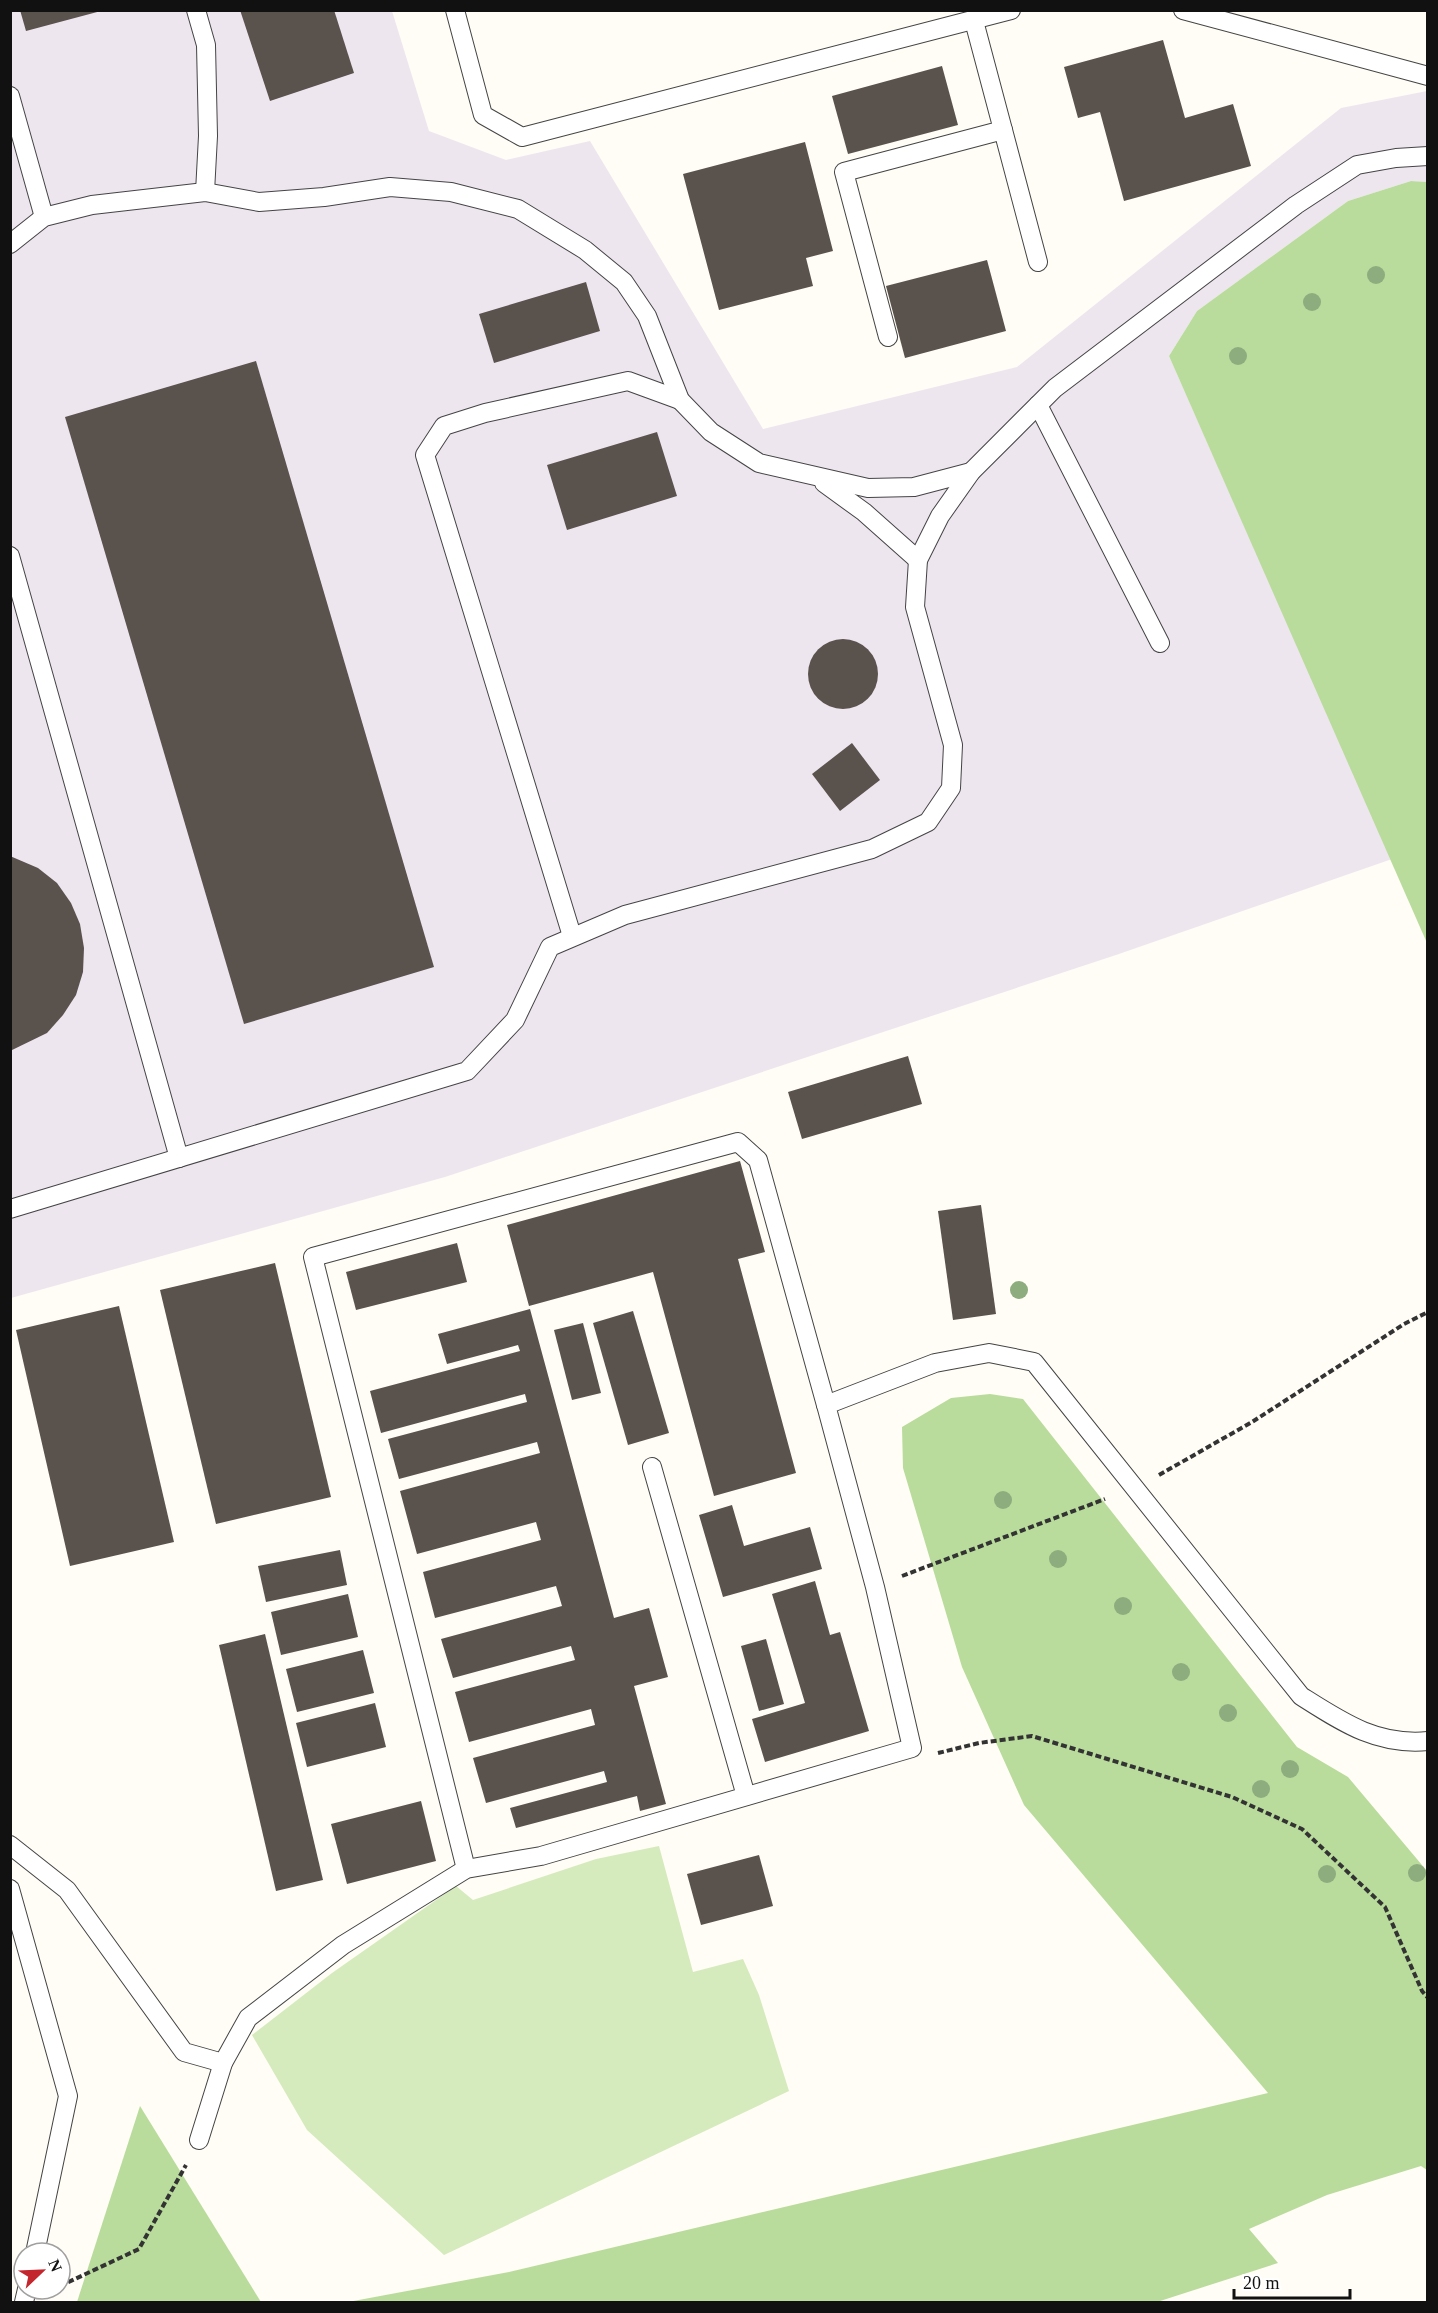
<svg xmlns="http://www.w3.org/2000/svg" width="1438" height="2313" viewBox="0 0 1438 2313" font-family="'Times New Roman',serif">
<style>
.industrial{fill:#eee6ef}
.green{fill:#d5ebbd}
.forest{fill:#b9dc9c}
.building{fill:#5a524d}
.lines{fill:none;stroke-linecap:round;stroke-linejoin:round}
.lane-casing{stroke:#444;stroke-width:20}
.path{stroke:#333;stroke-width:4;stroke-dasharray:6 3;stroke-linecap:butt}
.lane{stroke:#fff;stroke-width:18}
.tree{fill:#8dad7f}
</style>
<rect width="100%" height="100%" fill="#fffdf5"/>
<path class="industrial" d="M11,11H392L429,131L506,160L590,141L763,429L1017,367L1341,108L1427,91V182L1411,181L1348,201L1197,311L1169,356L1392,859L1116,955L445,1177L11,1298Z"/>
<path class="green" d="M659,1846L693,1972L743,1959L759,1995L789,2091L444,2255L307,2130L252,2035L332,1973L456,1886L473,1900L596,1859Z"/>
<g class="forest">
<path d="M1411,181L1428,182L1427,943L1169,356L1197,311L1348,201Z"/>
<path d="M990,1394L1023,1399L1297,1747L1348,1777L1427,1871V2170L1421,2166L1327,2195L1249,2229L1278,2263L1157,2302H348L509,2272L1268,2093L1024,1805L962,1667L903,1468L902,1427L951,1398Z"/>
<path d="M140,2106L261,2302H77Z"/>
</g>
<g class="building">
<path d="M20,10H101V11L26,31Z"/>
<path d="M240,10H334L354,73L270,101Z"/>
<path d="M1163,40L1185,118L1233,104L1251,166L1124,201L1100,112L1078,118L1064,67Z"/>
<path d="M942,66L958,125L848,154L832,96Z"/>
<path d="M805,142L833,251L806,258L813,286L719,310L683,174Z"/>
<path d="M987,260L1006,331L905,358L886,286Z"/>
<path d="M586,282L600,331L494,363L479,314Z"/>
<path d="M256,361L434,967L244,1024L65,417Z"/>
<path d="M657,432L677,496L567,530L547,465Z"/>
<circle cx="843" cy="674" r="35"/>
<path d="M852,743L880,780L840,811L812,774Z"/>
<path d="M10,856L38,868L57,883L71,903L80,924L84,948L83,972L76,995L63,1015L47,1033L10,1051Z"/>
<path d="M908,1056L922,1104L802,1139L788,1092Z"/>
<path d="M740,1161L765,1252L738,1259L796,1473L714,1496L653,1272L529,1306L507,1225Z"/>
<path d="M981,1205L996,1314L953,1320L938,1211Z"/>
<path d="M457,1243L467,1282L356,1310L346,1272Z"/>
<path d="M275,1263L331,1497L216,1524L160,1290Z"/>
<path d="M119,1306L174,1542L70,1566L16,1330Z"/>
<path d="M530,1309L614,1618L649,1608L668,1677L634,1686L666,1804L640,1811L637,1796L516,1828L510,1808L607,1782L604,1771L486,1803L473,1758L595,1725L591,1709L469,1742L455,1692L575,1660L571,1646L453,1678L441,1639L562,1606L556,1586L435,1618L423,1572L541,1540L536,1522L417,1554L400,1491L540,1453L537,1442L399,1479L388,1439L527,1402L525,1394L381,1433L370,1391L520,1351L518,1345L447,1364L438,1334Z"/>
<path d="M633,1311L669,1433L628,1445L593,1323Z"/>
<path d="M583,1323L601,1393L572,1400L554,1330Z"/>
<path d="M732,1505L744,1546L810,1527L822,1569L723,1597L699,1515Z"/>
<path d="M340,1550L347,1585L266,1602L258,1566Z"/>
<path d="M815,1581L830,1635L840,1632L869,1731L765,1762L752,1719L805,1703L772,1594Z"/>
<path d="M348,1594L358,1637L281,1655L271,1612Z"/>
<path d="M265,1634L323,1880L276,1891L219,1645Z"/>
<path d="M766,1639L784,1704L759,1711L741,1646Z"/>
<path d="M363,1650L374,1693L297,1712L286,1669Z"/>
<path d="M375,1703L386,1747L307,1767L296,1723Z"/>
<path d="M421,1801L436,1861L347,1884L331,1824Z"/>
<path d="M759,1855L773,1906L701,1925L687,1874Z"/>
</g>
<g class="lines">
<g class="lane-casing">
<g id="lane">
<path d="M196,10L206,45L208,136L205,192"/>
<path d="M455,10L483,115L522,137L1011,10"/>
<path d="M1183,10L1428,76"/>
<path d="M10,96L44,217"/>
<path d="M1003,130L1038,262"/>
<path d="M10,244L44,217L92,205L205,192L259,202L324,197L390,187L451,192L518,209L585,250L624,282L647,316L680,400L711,432L759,463L868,488L914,487L971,472"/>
<path d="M888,337L844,172L1003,130L974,21"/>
<path d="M1038,405L1160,643"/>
<path d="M824,483L864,512L918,560"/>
<path d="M10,556L179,1158"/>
<path d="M572,936L425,455L444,426L485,413L628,381L680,400"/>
<path d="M10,1209L467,1071L515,1020L550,947L625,915L872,849L928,822L951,788L953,745L915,607L918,560L940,516L971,472L1055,388L1296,205L1357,165L1396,158L1428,156"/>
<path d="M652,1467L746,1796"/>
<path d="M10,1845L67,1890L184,2052L223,2063"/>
<path d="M466,1869L313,1257L738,1142L758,1160L826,1405"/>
<path d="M10,1889L68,2096L35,2253"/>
<path d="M199,2140L223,2063L248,2018L343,1945L466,1869L541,1856L912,1748L875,1587L826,1405L935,1363L989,1353L1034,1362L1301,1696C1342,1722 1377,1746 1428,1741"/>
<path d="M24,2302L27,2289"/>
</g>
</g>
<g class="path">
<path d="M1159,1475L1252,1422L1404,1324L1428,1312"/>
<path d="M902,1576L1105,1499"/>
<path d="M938,1753L979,1743L1032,1736L1232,1797L1302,1829L1385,1907L1422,1991L1428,1998"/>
<path d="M60,2286L139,2249L186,2165"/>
</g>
<use href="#lane" class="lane"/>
</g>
<g class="tree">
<circle cx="1376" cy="275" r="9"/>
<circle cx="1312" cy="302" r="9"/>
<circle cx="1238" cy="356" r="9"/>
<circle cx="1019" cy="1290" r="9"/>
<circle cx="1003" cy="1500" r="9"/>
<circle cx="1058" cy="1559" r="9"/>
<circle cx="1123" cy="1606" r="9"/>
<circle cx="1181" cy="1672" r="9"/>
<circle cx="1228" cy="1713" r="9"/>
<circle cx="1290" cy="1769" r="9"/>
<circle cx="1261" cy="1789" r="9"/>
<circle cx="1417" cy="1873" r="9"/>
<circle cx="1327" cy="1874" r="9"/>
</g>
<rect width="1438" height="2313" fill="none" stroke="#111111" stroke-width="24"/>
<g transform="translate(42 2271) rotate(67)"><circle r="28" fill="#ffffff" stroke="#a0a0a0" stroke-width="1.5"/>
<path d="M0-4.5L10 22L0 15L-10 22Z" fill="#c4262e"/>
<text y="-9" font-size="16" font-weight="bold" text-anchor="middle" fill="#111111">N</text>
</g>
<path d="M1234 2289v9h116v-9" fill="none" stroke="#111111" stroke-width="3"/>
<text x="1243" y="2289" font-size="18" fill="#111111" stroke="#ffffff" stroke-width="4.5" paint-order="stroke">20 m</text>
</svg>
